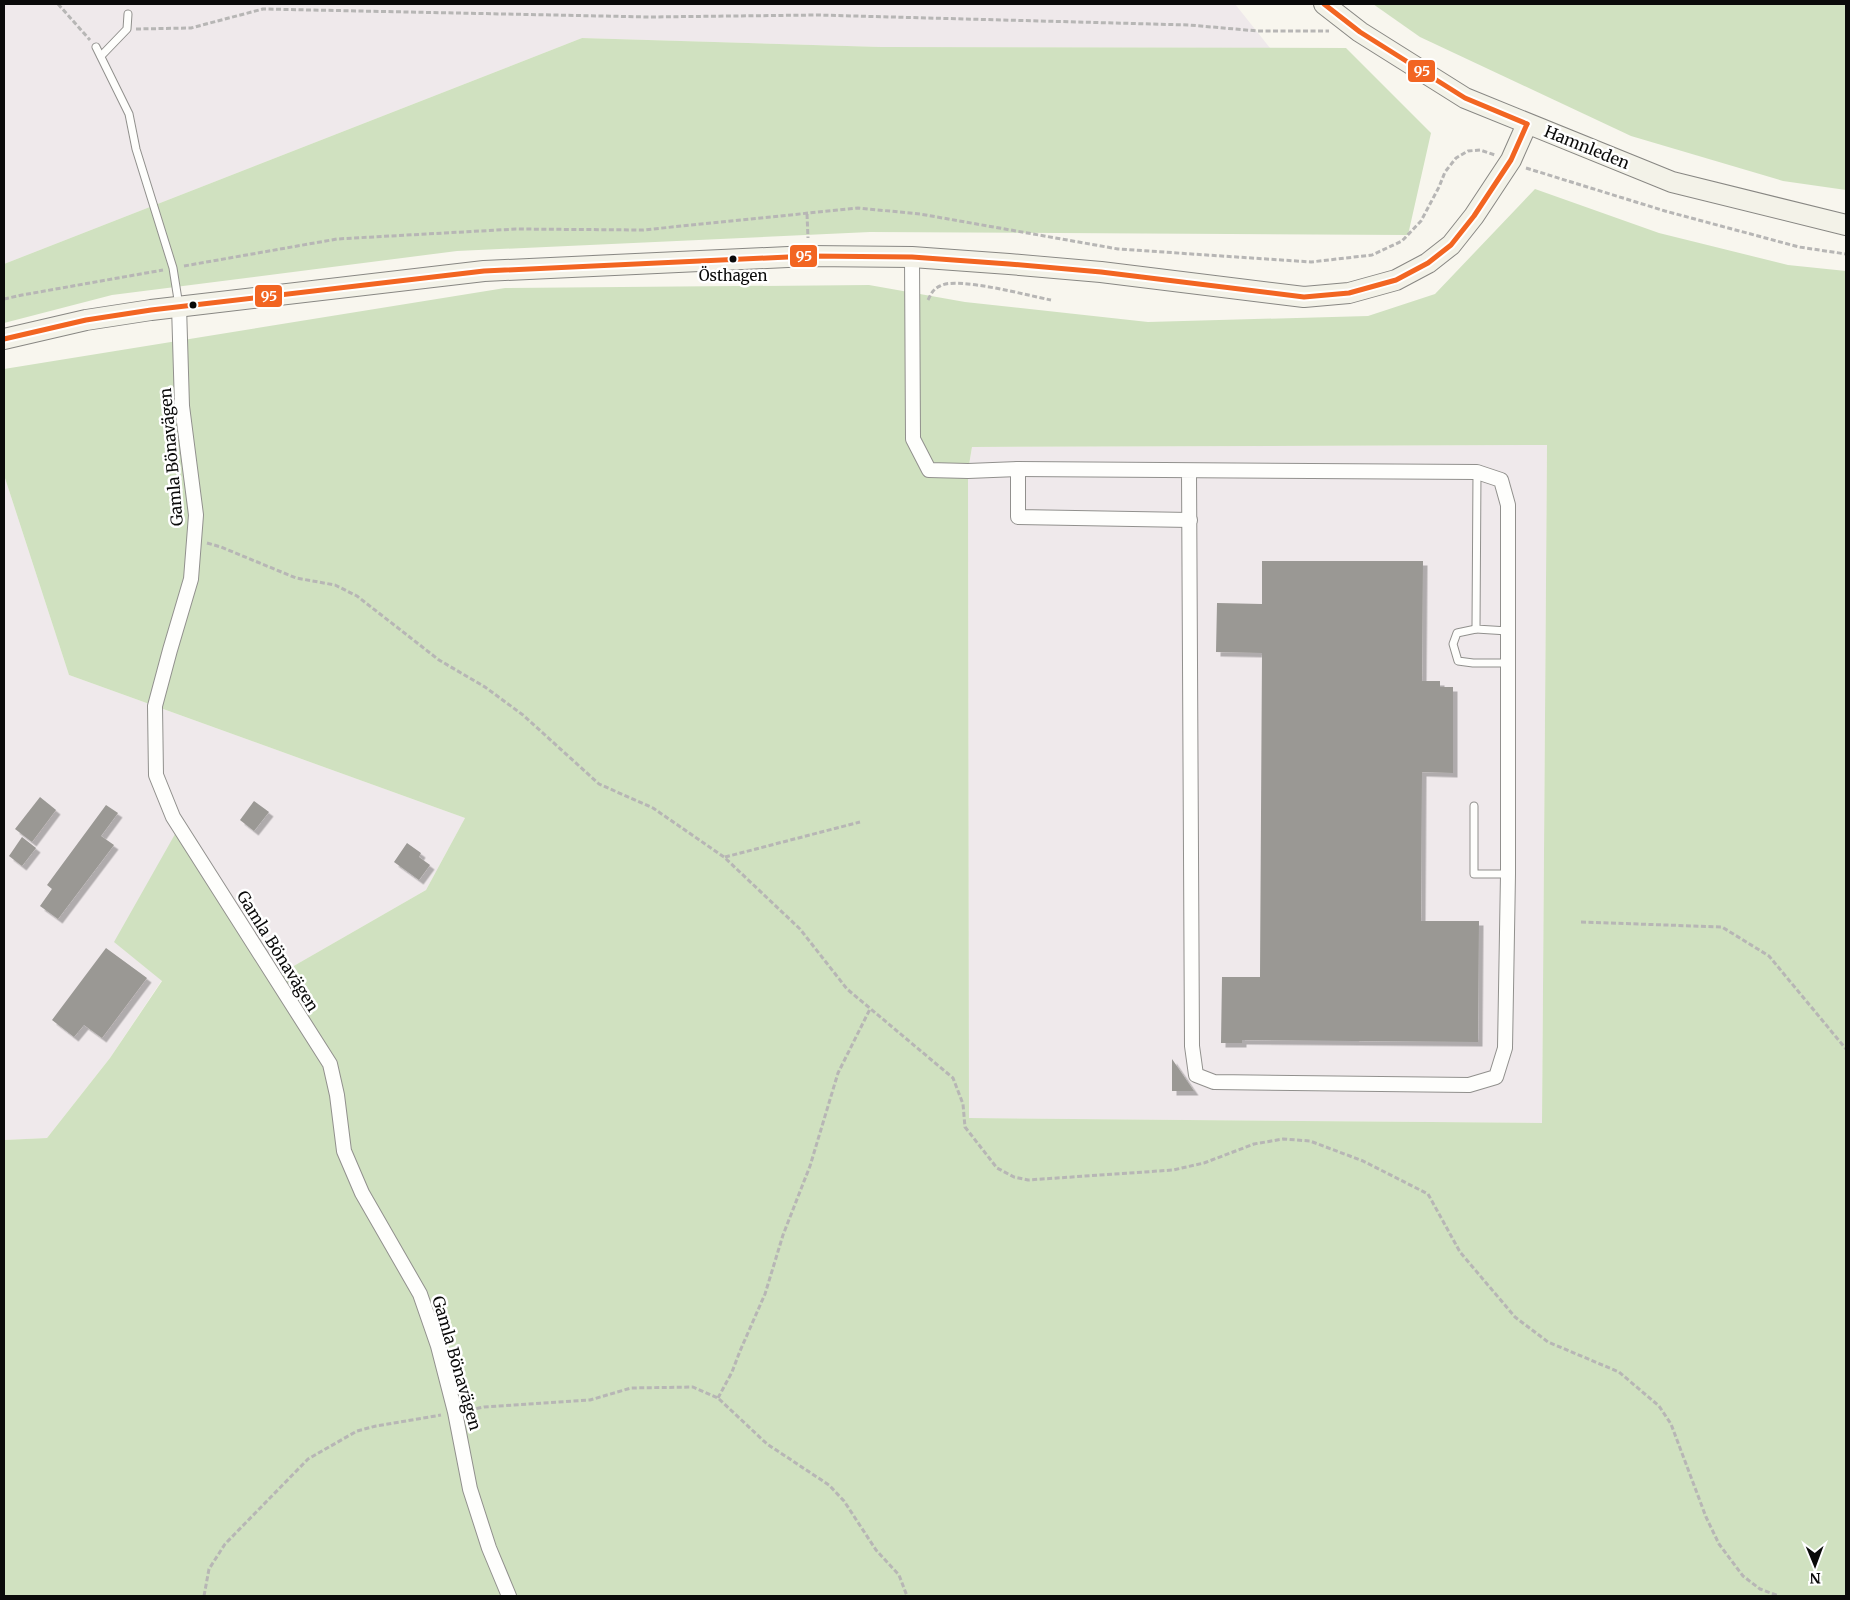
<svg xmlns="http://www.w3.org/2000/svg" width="1850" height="1600" viewBox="0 0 1850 1600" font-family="Merriweather,serif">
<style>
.industrial{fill:#efe9eb}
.forest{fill:#d0e1c0;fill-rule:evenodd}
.building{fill:#9a9894;filter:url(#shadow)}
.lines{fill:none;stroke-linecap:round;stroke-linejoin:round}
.lane-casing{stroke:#91908d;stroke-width:9}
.street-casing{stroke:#91908d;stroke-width:16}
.secondary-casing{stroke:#888783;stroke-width:22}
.path{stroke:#b7b6b5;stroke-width:3;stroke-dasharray:5 2.5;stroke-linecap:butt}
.lane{stroke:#fefefc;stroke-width:7}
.street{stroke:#fefefc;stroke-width:14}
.secondary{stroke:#f3f2e8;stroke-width:20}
.bus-1-casing{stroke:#fff;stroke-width:9}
.bus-1{stroke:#f26522;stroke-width:5}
.bus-dot{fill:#0a0a0a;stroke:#fff;stroke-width:2}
.labels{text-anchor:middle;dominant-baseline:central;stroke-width:5;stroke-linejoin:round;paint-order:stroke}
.bus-label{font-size:15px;fill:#0a0a0a;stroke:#fff}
.street-label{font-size:16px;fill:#0a0a0a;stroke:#fff}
.line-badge{stroke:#fff;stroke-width:2}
.badge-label{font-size:14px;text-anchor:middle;font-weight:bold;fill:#fff}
</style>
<defs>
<filter id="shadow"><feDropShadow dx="4.5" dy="4.5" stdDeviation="0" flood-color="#0004"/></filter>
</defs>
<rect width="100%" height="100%" fill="#f8f6ee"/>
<g class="industrial">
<path d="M4,4H1235L1270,48L881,47L582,38L4,264Z"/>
<path d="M1547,445L1542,1123L969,1118L968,471L972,447Z"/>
<path d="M4,475L69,675L465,818L426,890L278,975L162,980L110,1058L47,1138L4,1140Z"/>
</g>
<g class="forest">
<path d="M1373,4H1846V190L1783,181L1631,136L1420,37Z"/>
<path d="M582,38L881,47L1346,48L1431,133L1408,235L870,232L457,251L112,295L4,323V264Z"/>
<path d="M1535,189L1659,233L1788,265L1846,271V1596H4V1140L47,1138L110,1058L162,981L114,942L183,820L278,975L426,890L465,818L69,675L4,475V369L505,288L869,285L965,302L1148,322L1368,316L1435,294ZM1547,445L1542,1123L969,1118L968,471L972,447Z"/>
</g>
<g class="building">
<path d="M1262,561H1423L1422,681H1440V687H1453V773L1422,772L1421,921H1479L1478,1042L1242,1040V1043H1221L1222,977H1260L1262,653L1216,652L1217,603L1262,604Z"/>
<path d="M40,797L56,810L32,842L15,829Z"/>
<path d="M254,801L269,812L254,831L240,820Z"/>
<path d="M106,805L118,813L101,836L114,845L58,919L40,906L52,889L47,885Z"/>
<path d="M22,837L36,848L22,866L9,856Z"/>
<path d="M407,843L421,853L419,857L430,865L419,880L394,862Z"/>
<path d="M106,948L147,978L102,1038L84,1025L74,1037L52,1020Z"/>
<path d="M1172,1059L1194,1091H1172Z"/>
</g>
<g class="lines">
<g class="lane-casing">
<g id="lane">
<path d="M96,47L129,114L136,149L173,268L179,306"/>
<path d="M101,56L127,29L128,14"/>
<path d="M1477,472L1476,629L1508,631"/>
<path d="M1476,629L1457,633L1453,644L1458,661L1473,663H1507"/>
<path d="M1474,806V874H1508"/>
</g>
</g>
<g class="street-casing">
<g id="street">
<path d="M912,257L913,439L929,470L968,471L1018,469L1477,472L1501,480L1508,505V874L1505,1048L1496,1077L1469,1085L1214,1082L1196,1075L1192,1046L1189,471"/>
<path d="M179,306L182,406L196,515L191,579L170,650L155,706L156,775L173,817L330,1064L337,1095L344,1151L362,1193L420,1294L438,1346L455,1412L470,1489L489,1548L509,1596"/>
<path d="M1018,469V517L1190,520"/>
</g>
</g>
<g class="secondary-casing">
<g id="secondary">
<path d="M1324,4L1360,32L1465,98L1672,182L1846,225"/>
<path d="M4,339L86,320L151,310L484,271L809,256L912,257L1009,264L1101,272L1304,297L1349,293L1396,280L1428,263L1451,245L1474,216L1511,160L1527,124"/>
</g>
</g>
<g class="path">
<path d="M58,4L90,40"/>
<path d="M136,29L191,28L263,9L649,17L817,15L1189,25L1258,31H1329"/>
<path d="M1526,168L1665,211L1799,247L1846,254"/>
<path d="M807,214L808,238"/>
<path d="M184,266L337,239L516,229L643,230L858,208L920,214L1118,249L1311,262L1372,255L1402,241L1421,221L1439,187L1445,172L1456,158L1468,151L1480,150L1495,155"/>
<path d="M4,299L22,295L163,270"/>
<path d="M928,300C931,294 933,289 940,286C956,276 1030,296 1051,300"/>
<path d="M207,543L221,547L296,578L335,585L357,596L439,660L485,687L523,715L599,784L653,808L724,857L800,929L847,989L953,1078L963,1104L965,1127L997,1168L1014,1177L1028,1180L1173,1170L1204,1163L1254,1144L1283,1139L1310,1141L1363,1161L1428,1194L1460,1252L1515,1317L1548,1342L1619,1372L1659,1406L1671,1424L1706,1517L1719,1544L1743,1576L1760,1589L1779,1596"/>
<path d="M725,857L860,822"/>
<path d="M1581,922L1722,927L1769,956L1846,1049"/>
<path d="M1845,1106H1846"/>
<path d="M718,1398L732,1372L740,1351L765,1294L783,1235L810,1166L838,1073L870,1009"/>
<path d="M469,1410L484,1407L590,1400L631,1388L693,1387L718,1398L767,1444L829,1485L844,1501L876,1550L899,1575L907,1596"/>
<path d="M204,1596L209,1569L225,1544L308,1459L357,1431L376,1426L441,1415"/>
</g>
<use href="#lane" class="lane"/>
<use href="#street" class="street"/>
<use href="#secondary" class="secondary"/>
<g class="bus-1-casing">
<g id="bus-1">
<path d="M1324,4L1360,32L1465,98L1527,124"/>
<path d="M4,339L86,320L151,310L484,271L809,256L912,257L1009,264L1101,272L1304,297L1349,293L1396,280L1428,263L1451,245L1474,216L1511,160L1527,124"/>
</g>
</g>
<use href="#bus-1" class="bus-1"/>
</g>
<g class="bus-dot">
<circle cx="733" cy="259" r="4.5"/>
<circle cx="193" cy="305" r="4.5"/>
</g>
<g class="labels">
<g class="bus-label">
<text x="733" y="275">Östhagen</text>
</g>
<g class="street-label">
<text transform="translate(1587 147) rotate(22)">Hamnleden</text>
<text transform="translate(171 457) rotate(-95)">Gamla Bönavägen</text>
<text transform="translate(278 951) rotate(58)">Gamla Bönavägen</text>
<text transform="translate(457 1363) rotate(74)">Gamla Bönavägen</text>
</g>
</g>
<g class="line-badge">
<rect x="1407" y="59" width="29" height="24" rx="5" fill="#f26522"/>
<rect x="789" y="244" width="29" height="24" rx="5" fill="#f26522"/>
<rect x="254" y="284" width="29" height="24" rx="5" fill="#f26522"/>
</g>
<g class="badge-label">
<text x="1422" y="76">95</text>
<text x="804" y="261">95</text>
<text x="269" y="301">95</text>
</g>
<rect width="1850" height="1600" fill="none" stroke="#0a0a0a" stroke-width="10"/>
<g transform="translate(1815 1565) rotate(179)" stroke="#ffffff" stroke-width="4" paint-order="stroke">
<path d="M0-4L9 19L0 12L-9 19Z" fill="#0a0a0a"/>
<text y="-8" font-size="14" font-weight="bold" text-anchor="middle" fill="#0a0a0a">N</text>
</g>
</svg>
